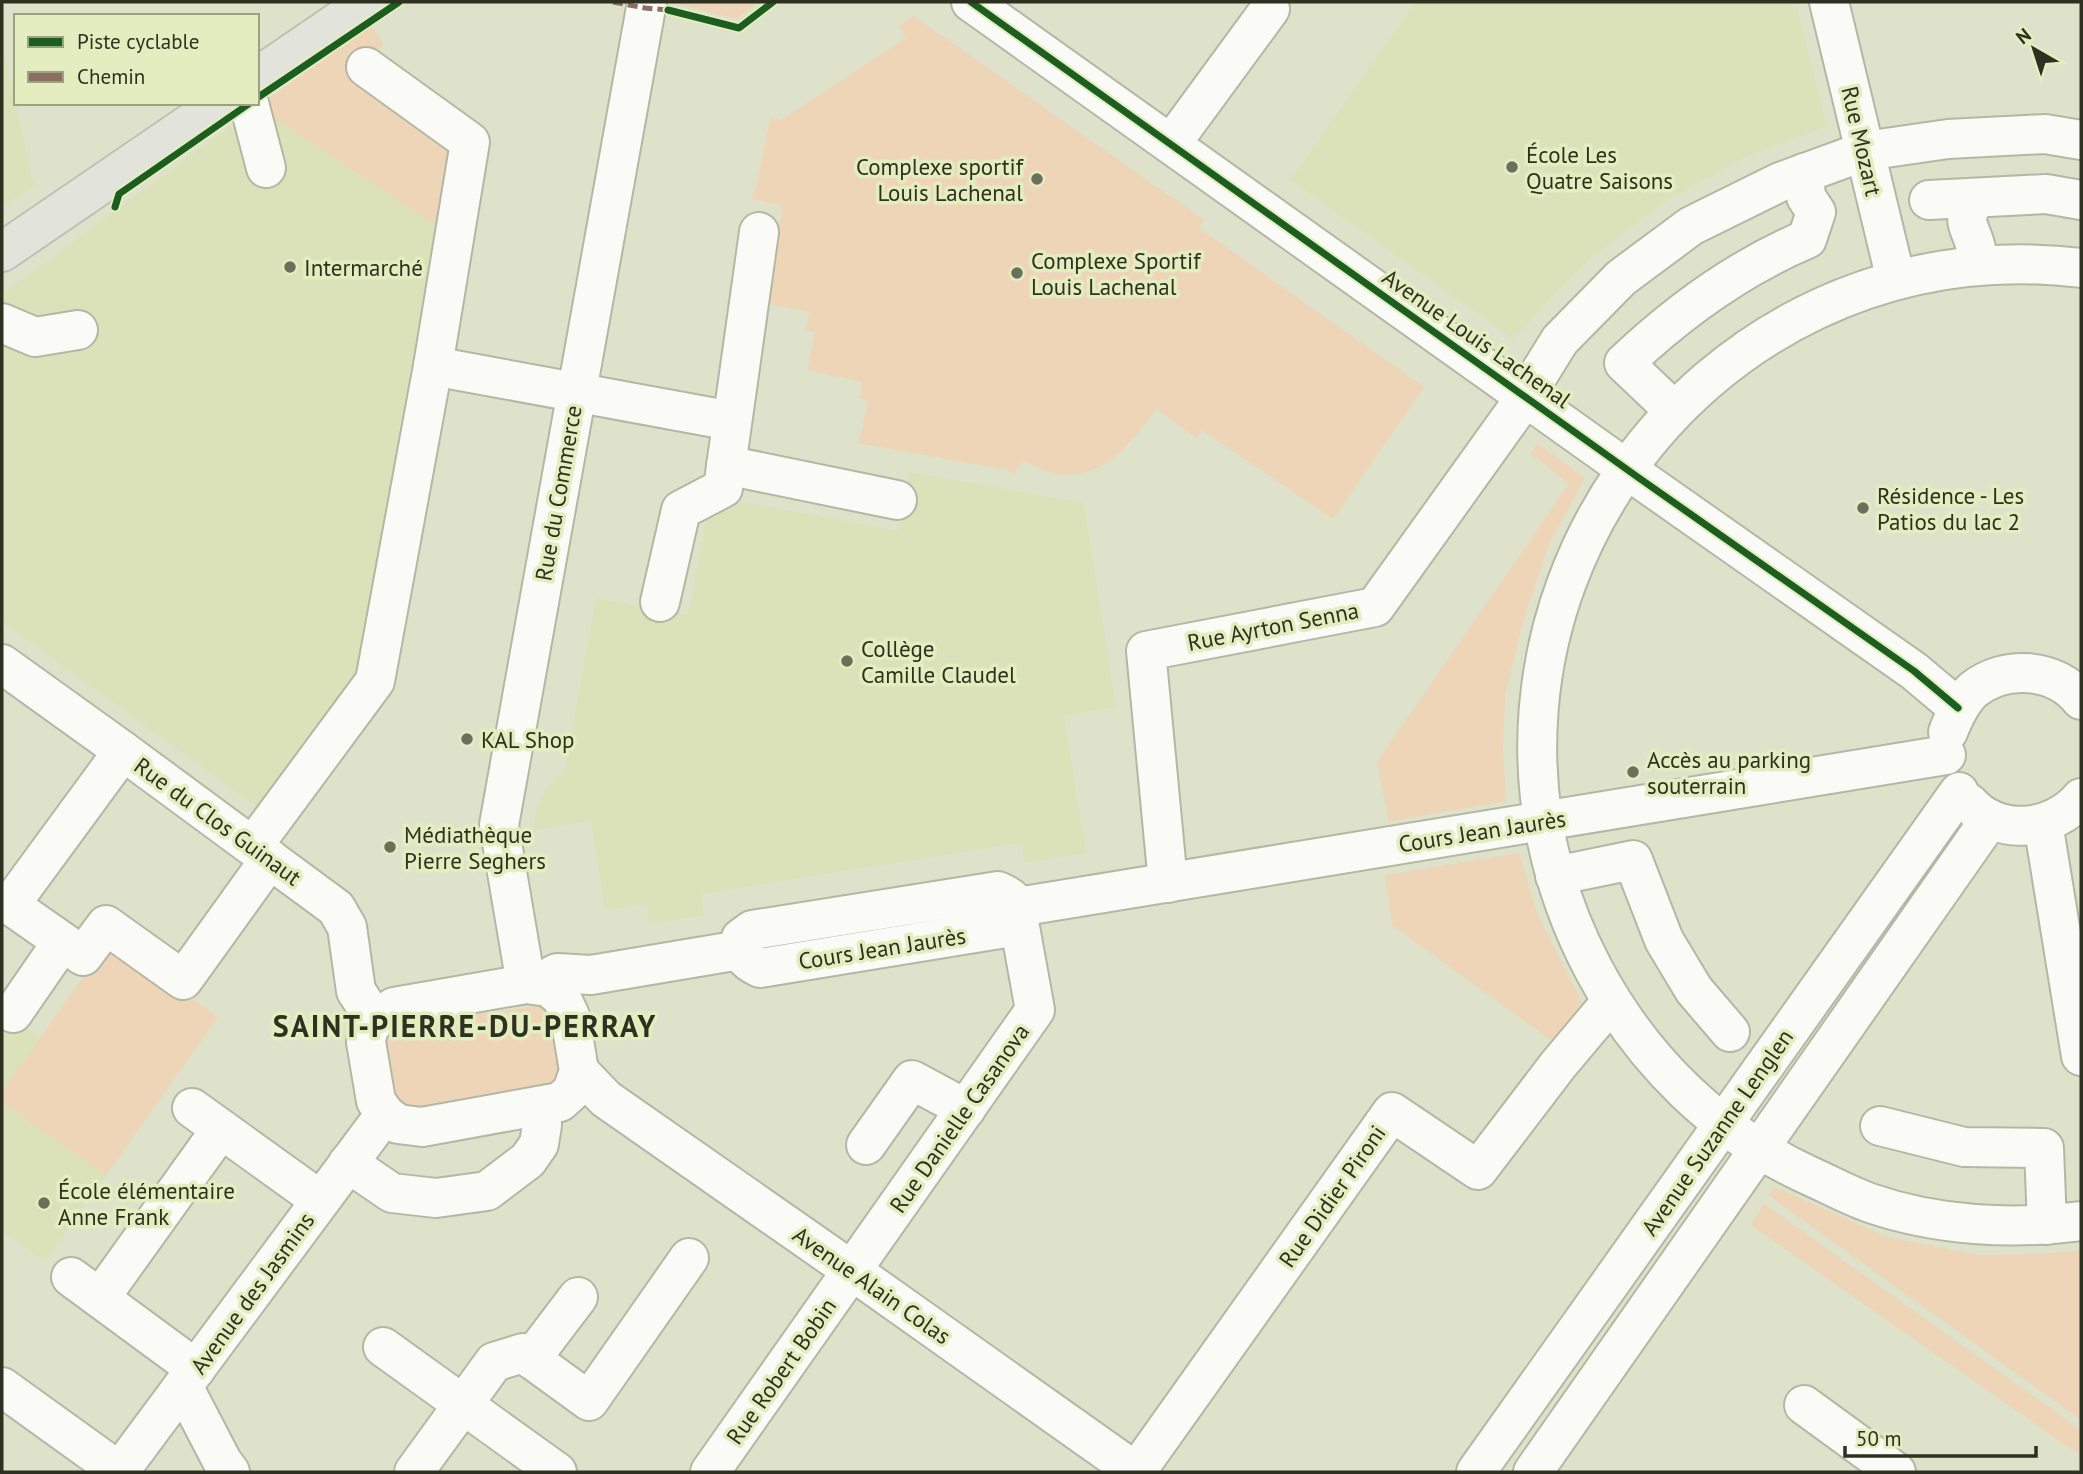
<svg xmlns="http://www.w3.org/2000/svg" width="2083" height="1474" viewBox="0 0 2083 1474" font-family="'PT Sans',sans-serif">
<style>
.built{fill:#dbe2ba}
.green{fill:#eed5b7}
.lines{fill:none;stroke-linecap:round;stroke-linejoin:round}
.minor-casing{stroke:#b4b7a4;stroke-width:42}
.major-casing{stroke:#bec0b3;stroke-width:42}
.minor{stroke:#fafbf7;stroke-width:38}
.major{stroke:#e2e4dc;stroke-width:38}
.quiet{stroke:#8d6e63;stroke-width:5;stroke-dasharray:10 5;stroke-linecap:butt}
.cycleway-casing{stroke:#e4edbf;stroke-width:11}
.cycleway{stroke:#1b5e20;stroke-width:7}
.poi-dot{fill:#6c6f5b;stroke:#e4edbf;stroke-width:2.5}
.labels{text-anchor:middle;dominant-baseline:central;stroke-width:7;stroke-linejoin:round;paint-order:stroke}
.street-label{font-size:23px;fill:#2e311f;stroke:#e4edbf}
.poi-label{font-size:23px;fill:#2e311f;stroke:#e4edbf;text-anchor:start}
.district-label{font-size:30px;font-weight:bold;letter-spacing:2px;fill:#2e311f;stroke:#e4edbf}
</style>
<rect width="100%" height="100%" fill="#dee2ca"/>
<g class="built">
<path d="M1416,2H1796L1827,126L1746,157L1667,200L1594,255L1563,285L1513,339L1290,180Z"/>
<path d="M2,43L34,186L2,207Z"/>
<path d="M257,107L448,233L366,668L262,810L2,622V294Z"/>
<path d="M909,472L1084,503L1116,707L1064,716L1086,853L1025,863L1021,843L701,894L704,915L649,924L646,904L605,910L591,821L533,830L536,811L544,791L565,769L596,598L688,615L711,496L899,531Z"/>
<path d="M2,1011L40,1038L2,1092Z"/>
<path d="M2,1102L106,1175L45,1261L2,1231Z"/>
</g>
<g class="green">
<path d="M671,2H758L736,19Z"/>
<path d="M914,16L1204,220L1199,228L1424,387L1333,519L1202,430L1197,438L1156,409C1123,456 1084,498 1024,460L1014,474L1008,470L858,443L869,401L860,398L862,382L807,370L815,332L806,330L809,312L764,303L783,206L752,199L754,190H756L770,118L781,120L906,38L899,26Z"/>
<path d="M371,26L384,45L355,71L460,151L448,233L257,107Z"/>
<path d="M1537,443L1585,478L1549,544L1523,621L1505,697L1503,749L1506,801L1389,822L1377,762L1569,484L1531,454Z"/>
<path d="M1519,853L1538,916L1582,1002L1555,1043L1392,925L1385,875Z"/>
<path d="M109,941L218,1017L106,1175L2,1102V1092Z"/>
<path d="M548,1004L568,1063L554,1089L420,1114L390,1103L380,1039L400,1026Z"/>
<path d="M1775,1187L1887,1237L1980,1255L2040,1254L2081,1250V1420L1768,1195Z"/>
<path d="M1764,1204L2081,1430V1456L1751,1225Z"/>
</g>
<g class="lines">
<g class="minor-casing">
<g id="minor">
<path d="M971,2L1639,478L1914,671L1958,708"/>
<path d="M1829,2L1896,280"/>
<path d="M249,103L266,168"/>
<path d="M1171,144L1270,9"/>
<path d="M1958,199L1969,211C1963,224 1974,235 1976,249C1976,255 1975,260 1974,266"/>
<path d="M1929,200L2046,194L2081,200"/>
<path d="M2081,268C1696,221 1411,626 1594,970C1642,1060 1717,1134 1810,1176C1830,1185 1850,1196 1870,1203C1937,1226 2012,1230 2081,1221"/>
<path d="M2,323L35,337L78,330"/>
<path d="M433,366L732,421"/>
<path d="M1669,416L1664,401L1624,363C1678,312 1738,268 1807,239L1816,212L1806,197L1804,173"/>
<path d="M726,465L897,500"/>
<path d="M660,602L681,510L723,488L759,232"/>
<path d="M2,664L123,751L336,908L347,927L356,991L375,1020"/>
<path d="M1948,732C1954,717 1961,701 1973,690C2005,664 2056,668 2081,700"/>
<path d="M123,751L10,905L83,956L106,925L183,980L270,859"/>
<path d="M1969,803C1999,837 2053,831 2081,798"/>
<path d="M2043,823L2081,1056"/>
<path d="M253,846L375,681L433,366L470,142L366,67"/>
<path d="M1555,876L1633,860L1664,940L1694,990L1730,1032"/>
<path d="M1168,883L1146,651L1375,607L1519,406L1560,340L1621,278L1691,226L1780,182L1865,151L1948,139L2045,134L2081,140"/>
<path d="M998,891C1017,899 1023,908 1012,927L760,968C745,961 740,955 741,938L752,930Z"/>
<path d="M1018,907L1946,755"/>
<path d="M526,984L499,825L647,2"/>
<path d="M526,984L548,987L561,997L570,1016L579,1071L572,1091L560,1102L422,1127L398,1124L385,1114L376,1101L366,1042L368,1030L375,1020L394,1007Z"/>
<path d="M538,984L557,973L591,975L740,950"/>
<path d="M13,1013L62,942"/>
<path d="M579,1071L606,1099L851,1270L1136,1472"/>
<path d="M192,1108L320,1200"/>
<path d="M1880,1126L1964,1147L2044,1148L2047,1225"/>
<path d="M866,1145L912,1080L966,1109"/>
<path d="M348,1163L392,1193L436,1198L487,1191L528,1160L539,1144L542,1125L539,1106"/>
<path d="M71,1277L196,1369"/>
<path d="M100,1298L221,1129"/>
<path d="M383,1347L557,1472"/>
<path d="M531,1359L578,1297"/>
<path d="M183,1386L222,1461L230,1472"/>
<path d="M2,1387L120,1472"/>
<path d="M1804,1405L1896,1472"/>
<path d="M119,1472L385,1114"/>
<path d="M414,1472L494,1362L523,1353L589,1401L689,1258"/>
<path d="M710,1472L1035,1010L1018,916"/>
<path d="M1136,1472L1392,1112L1478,1170L1558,1065L1611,1002"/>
<path d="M1476,1472L1959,792"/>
<path d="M1533,1472L1990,819"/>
</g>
</g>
<g class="major-casing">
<g id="major">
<path d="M257,77L367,2"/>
<path d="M2,252L220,103"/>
</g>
</g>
<use href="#minor" class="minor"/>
<use href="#major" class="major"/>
<path class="quiet" d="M613,2L645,8L668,10L670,7"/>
<g class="cycleway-casing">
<g id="cycleway">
<path d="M971,2L1639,478L1914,671L1958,708"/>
<path d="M668,10L739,28L773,2"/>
<path d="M257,98L399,2"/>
<path d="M115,207L119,194L250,103"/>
</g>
</g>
<use href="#cycleway" class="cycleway"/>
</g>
<g class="poi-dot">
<circle cx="1512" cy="167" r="7"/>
<circle cx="1037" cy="179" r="7"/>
<circle cx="290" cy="267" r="7"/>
<circle cx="1017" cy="273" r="7"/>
<circle cx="1863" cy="508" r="7"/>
<circle cx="847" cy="661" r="7"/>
<circle cx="467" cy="739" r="7"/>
<circle cx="1633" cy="772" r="7"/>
<circle cx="390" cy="847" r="7"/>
<circle cx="44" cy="1203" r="7"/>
</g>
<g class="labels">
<g class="street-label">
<text transform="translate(1862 141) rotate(77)">Rue Mozart</text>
<text transform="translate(1477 338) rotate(35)">Avenue Louis Lachenal</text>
<text transform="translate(558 493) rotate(-80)">Rue du Commerce</text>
<text transform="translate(1273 626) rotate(-11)">Rue Ayrton Senna</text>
<text transform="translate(218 821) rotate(36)">Rue du Clos Guinaut</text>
<text transform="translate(1482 831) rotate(-9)">Cours Jean Jaurès</text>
<text transform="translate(882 948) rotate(-9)">Cours Jean Jaurès</text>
<text transform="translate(959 1118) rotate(-55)">Rue Danielle Casanova</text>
<text transform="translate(1717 1132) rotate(-55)">Avenue Suzanne Lenglen</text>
<text transform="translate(1332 1196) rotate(-55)">Rue Didier Pironi</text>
<text transform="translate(872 1285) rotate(35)">Avenue Alain Colas</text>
<text transform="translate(252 1293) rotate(-54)">Avenue des Jasmins</text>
<text transform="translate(781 1371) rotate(-55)">Rue Robert Bobin</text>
</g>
<g class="poi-label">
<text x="1526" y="154">École Les<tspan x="1526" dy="26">Quatre Saisons</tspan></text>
<text x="1023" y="166" text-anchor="end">Complexe sportif<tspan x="1023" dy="26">Louis Lachenal</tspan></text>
<text x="1031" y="260">Complexe Sportif<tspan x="1031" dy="26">Louis Lachenal</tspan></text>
<text x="304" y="267">Intermarché</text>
<text x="1877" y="495">Résidence - Les<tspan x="1877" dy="26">Patios du lac 2</tspan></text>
<text x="861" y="648">Collège<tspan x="861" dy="26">Camille Claudel</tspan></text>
<text x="481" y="739">KAL Shop</text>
<text x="1647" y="759">Accès au parking<tspan x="1647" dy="26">souterrain</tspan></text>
<text x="404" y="834">Médiathèque<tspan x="404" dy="26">Pierre Seghers</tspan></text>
<text x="58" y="1190">École élémentaire<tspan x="58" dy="26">Anne Frank</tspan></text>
</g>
<g class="district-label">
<text x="465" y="1025">SAINT-PIERRE-DU-PERRAY</text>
</g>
</g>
<rect width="2083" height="1474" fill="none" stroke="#2e311f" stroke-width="7"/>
<rect x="14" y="14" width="245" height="91" fill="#e4edbf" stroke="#9ba27f" stroke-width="2"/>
<rect x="28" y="37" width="35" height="10" fill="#1b5e20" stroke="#9ba27f" stroke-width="2"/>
<text x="77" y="49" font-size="21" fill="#2e311f">Piste cyclable</text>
<rect x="28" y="72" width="35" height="10" fill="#8d6e63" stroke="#9ba27f" stroke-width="2"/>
<text x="77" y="84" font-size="21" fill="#2e311f">Chemin</text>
<g transform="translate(2034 49) rotate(321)" stroke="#e4edbf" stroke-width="5" paint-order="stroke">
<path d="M0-5L12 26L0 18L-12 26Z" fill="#2e311f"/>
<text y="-10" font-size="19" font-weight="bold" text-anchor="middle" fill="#2e311f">N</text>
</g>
<path d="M1845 1446v10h191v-10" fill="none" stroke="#2e311f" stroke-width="3.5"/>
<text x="1856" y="1446" font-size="21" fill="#2e311f" stroke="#e4edbf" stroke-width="5" paint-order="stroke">50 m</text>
</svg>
